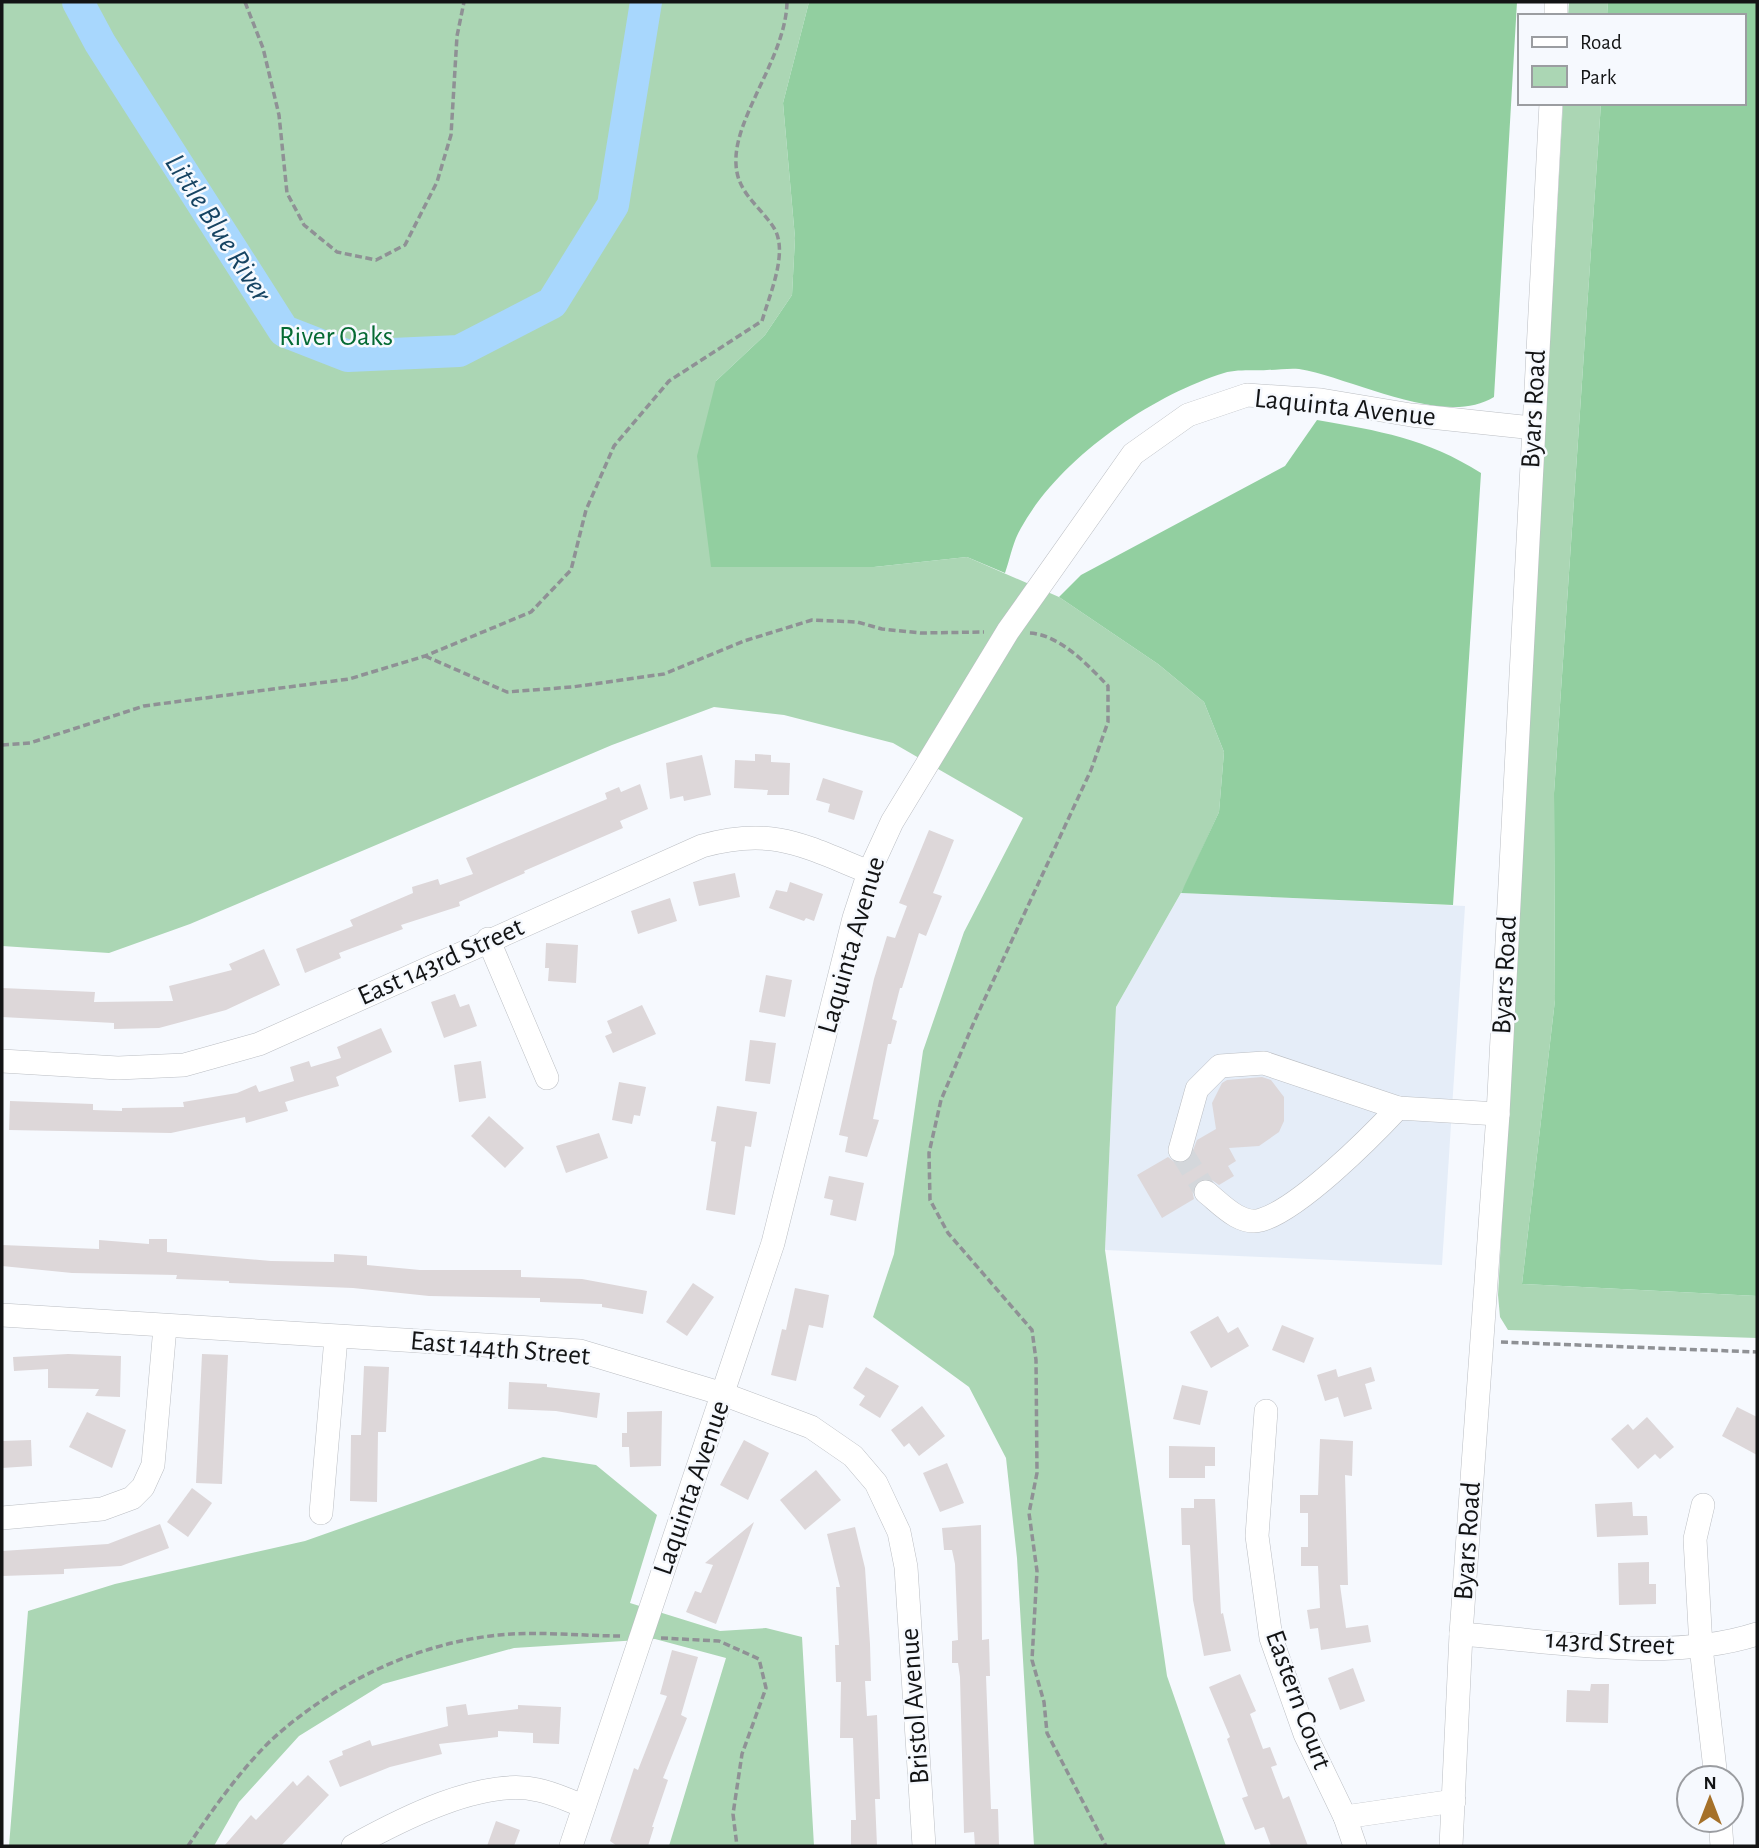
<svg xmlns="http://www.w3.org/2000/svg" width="1759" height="1848" viewBox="0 0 1759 1848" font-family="'Alegreya Sans',sans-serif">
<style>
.built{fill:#e5edf8}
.green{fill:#abd6b4}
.forest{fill:#92cfa0}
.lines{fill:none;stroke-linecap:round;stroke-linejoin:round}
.river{stroke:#a8d7fd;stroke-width:32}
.building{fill:#ddd7d9}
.minor-tunnel{stroke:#d4d7db;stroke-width:23;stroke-dasharray:23 11;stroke-linecap:butt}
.minor-casing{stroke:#bbbec3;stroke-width:24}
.path{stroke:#8f9195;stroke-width:3.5;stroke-dasharray:7 3.5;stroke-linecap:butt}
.minor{stroke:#fff;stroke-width:23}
.labels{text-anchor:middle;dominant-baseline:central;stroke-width:5;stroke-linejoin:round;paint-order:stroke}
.park-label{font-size:28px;fill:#056a33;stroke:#f6f9fe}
.street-label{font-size:28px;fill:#131415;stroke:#f6f9fe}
.water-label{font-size:30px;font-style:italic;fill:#164463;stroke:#f6f9fe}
</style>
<rect width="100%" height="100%" fill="#f6f9fe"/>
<path class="built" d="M1181,893L1465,906L1442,1265L1105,1250L1116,1007Z"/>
<g class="green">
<path d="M2,2H809L783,103L795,238L792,295L765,335L716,381L874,567L967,557L1059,597L1158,664L1204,702L1224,752L1219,812L1186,884L1116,1007L1105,1250L1167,1676L1226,1846H1034L1017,1558L1006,1458L969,1387L873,1317L894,1254L923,1051L964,932L1023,818L893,743L784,715L714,707L612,745L190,924L109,953L2,946Z"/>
<path d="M1569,2H1608L1607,16H1568Z"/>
<path d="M1563,103H1601L1554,793L1555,1000L1522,1284L1757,1296V1338L1508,1330L1500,1317L1498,1295Z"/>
<path d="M543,1457L596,1465L657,1515L630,1603L720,1631L766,1628L802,1637L814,1846H669L726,1658L655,1639L514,1648L383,1684L299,1736L239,1802L214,1846H9L28,1611L115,1584L305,1541Z"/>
</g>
<g class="forest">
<path d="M809,2H1517L1494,397C1444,428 1353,378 1299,369C1289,368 1277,370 1267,370C1254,371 1237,369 1224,373C1150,396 1059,459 1021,528C1013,541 1010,559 1005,573L967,557L874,567H711L697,456L716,381L765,335L792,295L795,238L783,103Z"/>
<path d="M1608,2H1757V1296L1522,1284L1555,1000L1554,793L1601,103H1743V16H1607Z"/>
<path d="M1317,420C1379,431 1426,438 1481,473L1453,905L1181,893L1219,812L1224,752L1204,702L1158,664L1059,597L1081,575L1285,466Z"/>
</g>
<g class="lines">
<path class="river" d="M78,2L100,43L284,331L348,356L459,351L552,303L613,205L646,2"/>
</g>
<g class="building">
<path d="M755,754L771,755V762L790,763L789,795H767L768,790L734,788L735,760L755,761Z"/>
<path d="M702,755L711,795L684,801L683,796L670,799L666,763Z"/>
<path d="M823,778L863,791L854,820L828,812L830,804L816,800Z"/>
<path d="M640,784L648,809L620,821L623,828L524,871L525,873L459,902L460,906L401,925L403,929L339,953L341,958L305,973L296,949L353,926L350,920L413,893L412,887L438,879L440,885L473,874L466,858L607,799L605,793L619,787L621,792Z"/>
<path d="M929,830L954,840L933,893L942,896L926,936L919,933L902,988H900L892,1019L897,1021L891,1044H888L873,1119L879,1120L867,1157L845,1152L848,1137L839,1135L874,979L887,936L895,938L907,906L899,903Z"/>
<path d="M735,873L740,897L699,906L693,882Z"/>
<path d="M790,882L823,894L814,921L806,918L804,921L769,908L776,890L787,892Z"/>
<path d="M670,898L677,921L638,934L631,911Z"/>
<path d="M546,943L578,945L576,983L548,981L549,968H545Z"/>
<path d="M264,949L280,985L226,1010L159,1028L114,1029V1023L2,1017V988L95,992L94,1002L173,1001L169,986L232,970L229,964Z"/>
<path d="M766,975L792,980L785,1017L759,1012Z"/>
<path d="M455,994L460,1007L469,1004L477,1026L444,1038L431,1002Z"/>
<path d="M642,1005L656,1034L613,1053L605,1036L612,1033L607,1021Z"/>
<path d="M381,1028L392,1052L336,1077L339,1086L285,1102L288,1111L246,1123L245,1117L171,1133L9,1130L10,1101L93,1104V1110L122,1111V1108L184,1107L183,1102L237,1093L256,1085L259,1092L294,1081L290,1067L309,1061L311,1067L341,1058L337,1047Z"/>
<path d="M750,1040L776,1043L770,1084L745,1081Z"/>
<path d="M481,1061L486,1098L459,1102L454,1065Z"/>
<path d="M1262,1077L1271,1080L1284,1097V1121L1279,1132L1259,1146L1229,1148L1236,1161L1228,1166L1234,1176L1219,1185L1209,1178L1201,1179L1192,1189L1194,1199L1162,1218L1137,1175L1168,1157L1177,1164L1189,1160L1197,1140L1216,1129L1212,1103L1222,1083L1227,1080Z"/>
<path d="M619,1082L646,1087L640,1116L634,1115L632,1124L612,1120Z"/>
<path d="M717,1106L757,1112L751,1147L745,1146L735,1215L706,1210L716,1142L711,1141Z"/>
<path d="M489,1116L524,1148L505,1168L471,1136Z"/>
<path d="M599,1133L608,1158L566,1173L556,1146Z"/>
<path d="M829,1176L864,1183L856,1221L830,1215L833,1200L824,1198Z"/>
<path d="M149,1239H167V1252L271,1261L334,1262V1254L367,1256V1265L420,1270H521V1277L582,1279L647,1291L643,1314L602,1307V1304L540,1302V1298L429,1296L353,1288L229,1283V1281L176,1279L177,1275L72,1273L2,1266V1245L99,1249V1240L149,1244Z"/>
<path d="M693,1283L714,1297L687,1336L666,1322Z"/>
<path d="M795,1288L829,1295L823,1328L809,1325L796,1381L771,1375L782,1329L786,1330Z"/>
<path d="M1218,1316L1228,1333L1238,1327L1249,1346L1211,1368L1190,1332Z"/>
<path d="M1282,1325L1314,1338L1304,1363L1272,1350Z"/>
<path d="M68,1354L121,1356L120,1397L95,1396L99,1389L48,1388V1369L14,1371L13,1357Z"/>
<path d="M202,1354L228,1355L222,1484L196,1483Z"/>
<path d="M364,1366L389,1367L386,1432H378L377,1502L350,1501L351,1435H361Z"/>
<path d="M866,1367L899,1386L880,1418L859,1405L865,1396L853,1388Z"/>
<path d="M1371,1367L1375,1381L1365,1384L1372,1409L1344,1417L1338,1397L1325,1401L1317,1375L1336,1369L1338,1377Z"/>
<path d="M509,1382L547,1384V1387L600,1393L597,1418L556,1411L508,1409Z"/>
<path d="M1182,1385L1208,1391L1200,1425L1173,1419Z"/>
<path d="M922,1406L945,1436L919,1456L909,1443L904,1447L891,1430Z"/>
<path d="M1737,1407L1757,1417V1455L1722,1436Z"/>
<path d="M662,1411L661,1466L630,1467L629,1447H622V1433H627V1412Z"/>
<path d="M87,1412L126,1430L112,1468L69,1447Z"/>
<path d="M1647,1417L1674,1447L1660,1459L1655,1454L1638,1469L1611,1439L1628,1424L1633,1430Z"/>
<path d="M1320,1439L1353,1441L1352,1476L1345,1475L1348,1585H1340L1346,1628L1368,1625L1371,1642L1321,1650L1318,1628L1310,1629L1307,1610L1320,1608L1318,1566H1301V1547H1308V1513H1300V1495H1318Z"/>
<path d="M31,1440L32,1466L2,1468V1441Z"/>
<path d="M744,1440L769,1453L748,1500L720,1485Z"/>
<path d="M1169,1446L1215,1447V1466H1205V1478H1169Z"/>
<path d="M947,1463L964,1503L940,1512L923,1473Z"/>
<path d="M816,1470L841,1500L805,1530L780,1500Z"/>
<path d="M192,1488L212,1503L188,1537L167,1522Z"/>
<path d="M1194,1499H1215L1221,1614L1223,1613L1231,1651L1204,1656L1193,1600L1190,1545H1182L1181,1508H1194Z"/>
<path d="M1632,1502L1633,1516H1647L1648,1535L1597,1537L1595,1504Z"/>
<path d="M754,1522L716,1624L686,1612L695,1591L701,1593L713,1565L705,1563Z"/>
<path d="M160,1524L169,1548L121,1566L64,1569V1574L2,1576V1551L108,1544Z"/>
<path d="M981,1525L982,1640L989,1639L990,1676H986L991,1809H998L999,1846H975L974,1832L964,1833L960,1677L958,1663H952V1641L958,1640L955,1564L952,1550H944L942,1528Z"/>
<path d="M855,1527L865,1568L870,1644L871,1681H865L867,1716L877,1715L880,1799H875L877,1846H851V1820H856L853,1738H840L841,1682H836L835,1645H839L836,1587H840L827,1534Z"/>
<path d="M1649,1562V1584H1656V1604L1619,1605L1618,1563Z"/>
<path d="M672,1650L698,1657L681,1715L687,1718L663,1778L668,1780L652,1827H654L648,1846H617L610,1841L634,1768L638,1770L667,1696L660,1694Z"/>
<path d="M1353,1668L1365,1701L1340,1710L1328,1678Z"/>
<path d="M1240,1674L1256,1711L1250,1714L1263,1749L1270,1747L1277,1765L1271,1767L1283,1799L1289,1796L1308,1846H1271L1264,1827L1255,1830L1242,1798L1248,1796L1227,1739L1230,1737L1209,1687Z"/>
<path d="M1591,1684H1609L1608,1723L1566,1722L1567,1690L1590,1691Z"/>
<path d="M466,1704L468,1715L518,1709V1705L561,1707L559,1744L533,1743V1733L498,1731V1737L439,1744L442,1754L390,1767L340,1787L329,1761L343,1755L342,1751L370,1740L372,1746L448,1726L446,1707Z"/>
<path d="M308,1775L329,1795L281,1846H224L251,1815L256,1820L293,1781L297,1786Z"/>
<path d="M496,1821L520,1830L514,1846H487Z"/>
</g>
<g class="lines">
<path class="minor-tunnel" d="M1180,1150L1206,1192"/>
<g class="minor-casing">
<g id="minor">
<path d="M1556,16V2"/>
<path d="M488,939L547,1078"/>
<path d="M2,1061L118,1068L184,1065L259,1044L702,846C773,826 804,846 869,872"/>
<path d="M1180,1150L1197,1089L1220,1066L1264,1063L1398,1108"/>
<path d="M1206,1192C1221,1204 1240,1226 1261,1220C1299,1209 1370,1138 1398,1108L1498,1114"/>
<path d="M2,1315L580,1351L723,1394L811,1427L853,1456L876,1483L899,1532L906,1567L924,1846"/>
<path d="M1266,1411L1257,1536L1271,1638L1305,1734L1345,1817"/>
<path d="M1703,1505L1695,1539L1701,1647L1716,1778"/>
<path d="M321,1513L336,1338"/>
<path d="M2,1518L102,1509L132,1498L143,1487L153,1465L165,1327"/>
<path d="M1461,1634C1554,1641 1668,1663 1757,1634"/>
<path d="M1720,1820L1722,1846"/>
<path d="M353,1846C400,1820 483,1777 538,1790C554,1793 569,1801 584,1806"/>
<path d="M571,1846L773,1243L854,918L869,872L892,822L1008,631L1133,454L1188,415L1247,395L1321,400L1411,415L1533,428"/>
<path d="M1355,1846L1345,1817L1454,1801"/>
<path d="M1451,1846L1461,1634L1498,1114L1551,103"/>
</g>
</g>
<g class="path">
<path d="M245,2L263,48L279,115L287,193L304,225L337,252L376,260L405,245L437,182L451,135L457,36L464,2"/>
<path d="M1030,633C1060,635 1088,665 1108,686V722L1091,770L974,1022L941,1100L929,1153L930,1200L948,1233L1032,1330L1036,1360L1037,1473L1029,1513L1037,1571L1032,1660L1044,1702L1047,1733L1106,1846"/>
<path d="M425,656L507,692L572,687L664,674L744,641L812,620L857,622L882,629L921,633L984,632"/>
<path d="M2,745L30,743L144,706L349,679L425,656L531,612L571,570L586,510L614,446L669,381L762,321C769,296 789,252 774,228C760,206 737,193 736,164C733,118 786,57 787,2"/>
<path d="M1501,1342L1757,1352"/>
<path d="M661,1638L719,1641L759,1659L766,1688L742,1754L733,1814L737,1846"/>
<path d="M188,1846C212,1810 246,1762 278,1734C339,1681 418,1643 499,1635C539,1631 582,1636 622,1636"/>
</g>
<use href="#minor" class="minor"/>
</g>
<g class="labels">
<g class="park-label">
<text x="336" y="337">River Oaks</text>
</g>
<g class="street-label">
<text transform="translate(1345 408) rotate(6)">Laquinta Avenue</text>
<text transform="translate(1534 409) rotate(-87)">Byars Road</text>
<text transform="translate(852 945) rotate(-74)">Laquinta Avenue</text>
<text transform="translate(441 962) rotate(-24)">East 143rd Street</text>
<text transform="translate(1505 975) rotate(-87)">Byars Road</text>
<text transform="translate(500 1349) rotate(5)">East 144th Street</text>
<text transform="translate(692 1488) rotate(-71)">Laquinta Avenue</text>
<text transform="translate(1468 1541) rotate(-86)">Byars Road</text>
<text transform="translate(1610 1643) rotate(3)">143rd Street</text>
<text transform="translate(1298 1700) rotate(70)">Eastern Court</text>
<text transform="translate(915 1706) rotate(-94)">Bristol Avenue</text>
</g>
<g class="water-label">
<text transform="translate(218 228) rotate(57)">Little Blue River</text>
</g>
</g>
<rect width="1759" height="1848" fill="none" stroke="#131415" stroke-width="7"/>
<rect x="1518" y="14" width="228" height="91" fill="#f6f9fe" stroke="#9b9da1" stroke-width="2"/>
<rect x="1532" y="37" width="35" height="10" fill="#ffffff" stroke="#9b9da1" stroke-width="2"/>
<text x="1580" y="49" font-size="21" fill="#131415">Road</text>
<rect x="1532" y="66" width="35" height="21" fill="#abd6b4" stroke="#9b9da1" stroke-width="2"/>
<text x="1580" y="84" font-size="21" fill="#131415">Park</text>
<g transform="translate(1710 1799)"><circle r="33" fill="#f6f9fe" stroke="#9b9da1" stroke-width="2"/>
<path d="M0-5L12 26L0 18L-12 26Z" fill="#a5712a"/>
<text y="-10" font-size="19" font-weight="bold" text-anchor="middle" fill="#131415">N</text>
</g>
</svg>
